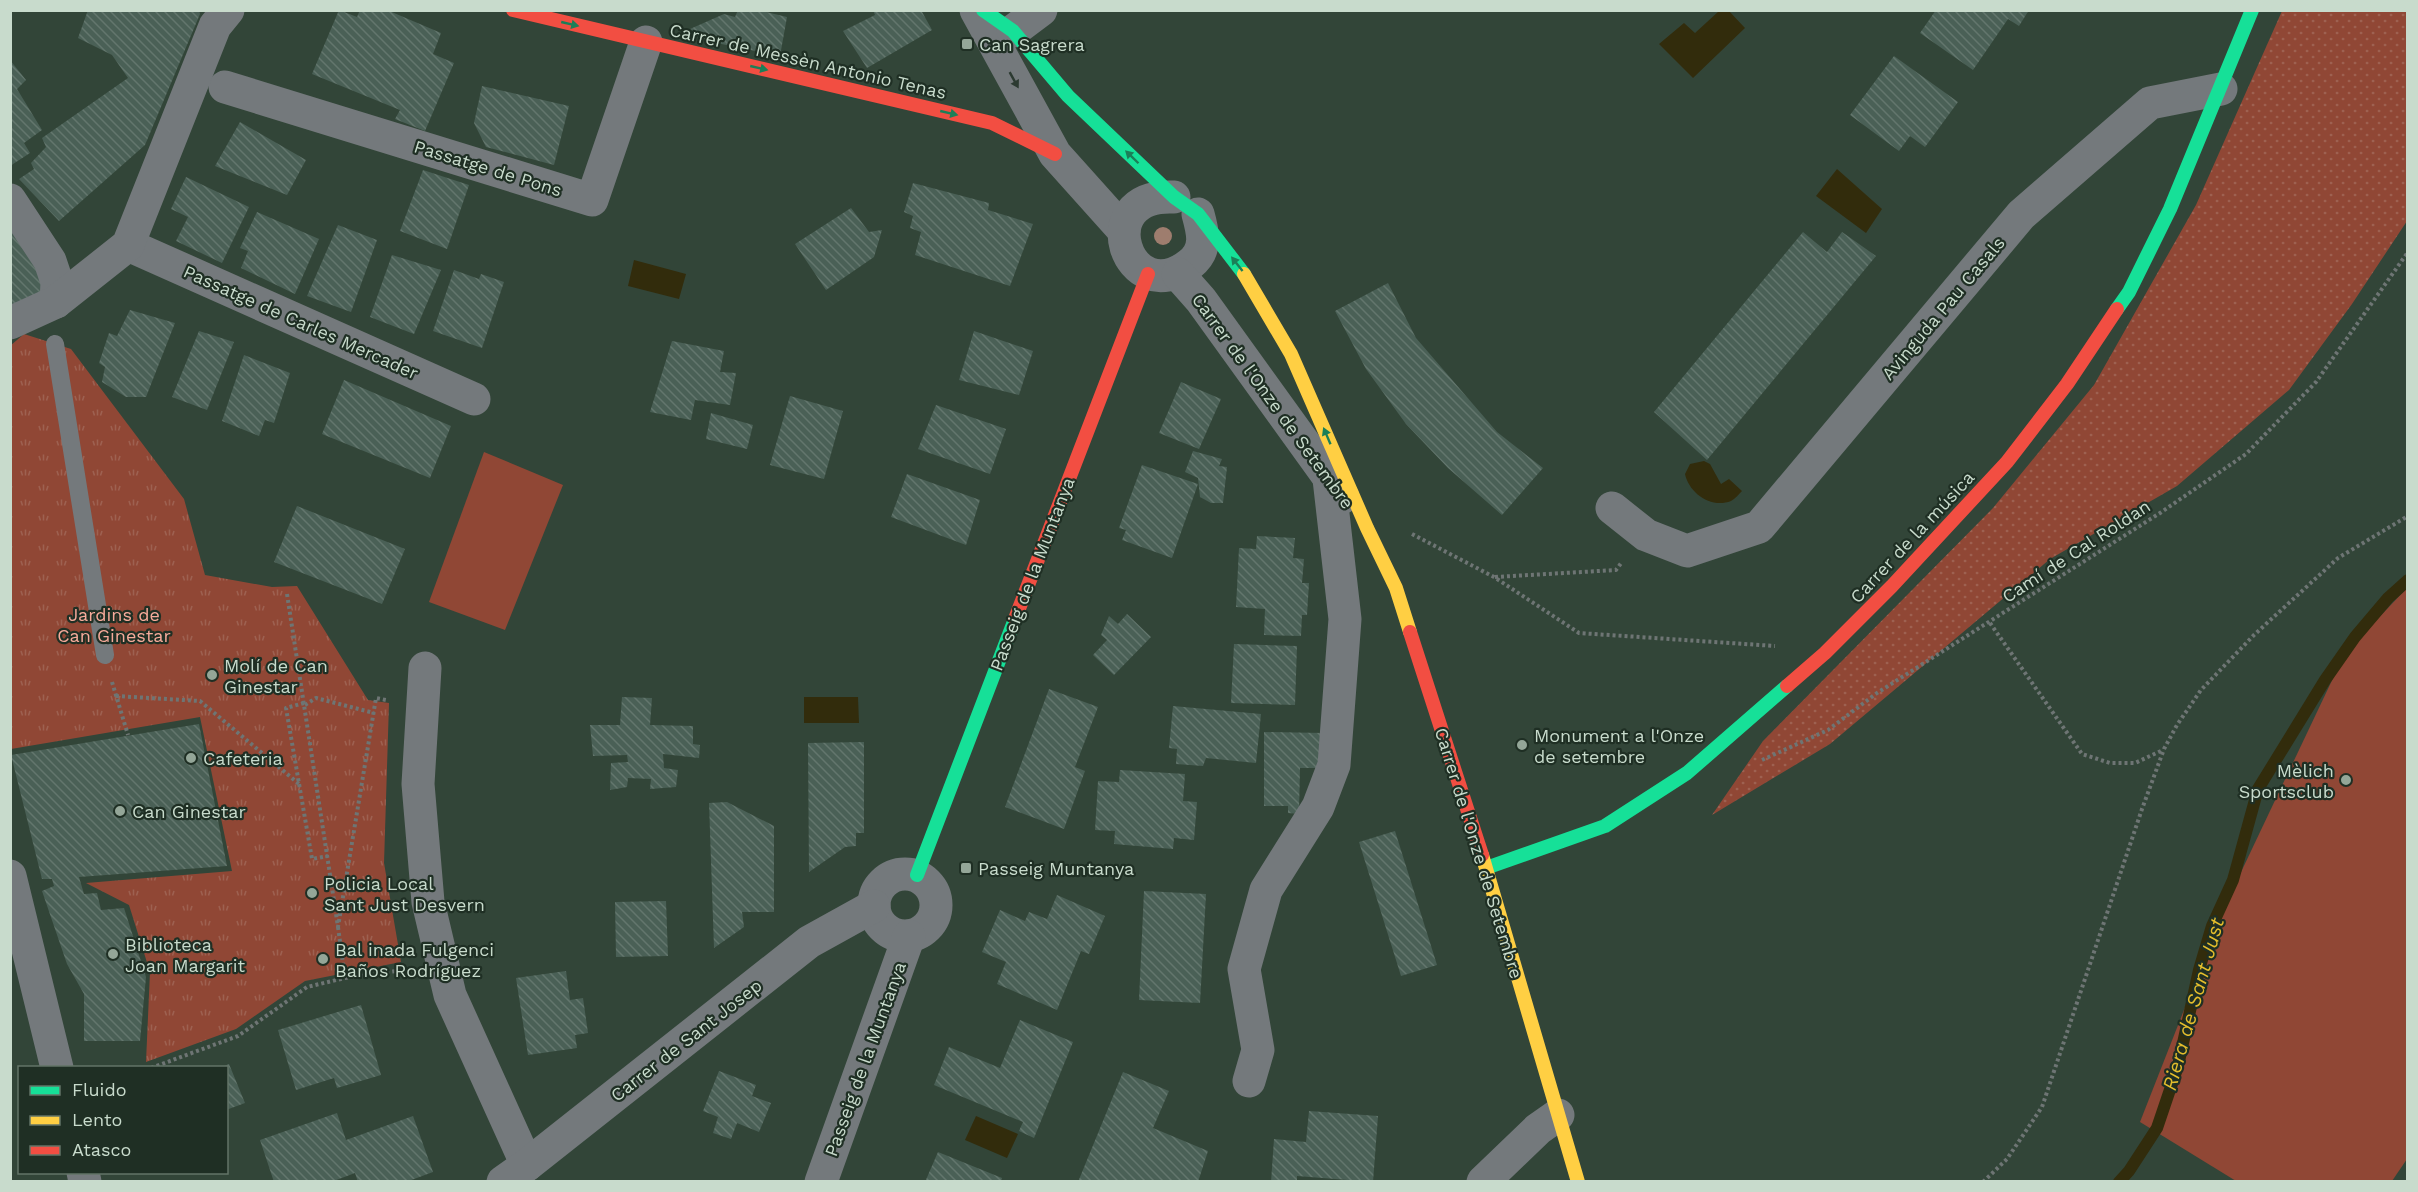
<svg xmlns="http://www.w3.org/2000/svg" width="2418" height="1192" viewBox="0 0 2418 1192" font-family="'Work Sans',sans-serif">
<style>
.grass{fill:url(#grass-dots)}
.park{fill:url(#park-tufts)}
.pitch{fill:#904735}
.water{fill:#322c0c}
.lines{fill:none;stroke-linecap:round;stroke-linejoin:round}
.stream{stroke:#322c0c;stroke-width:12}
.building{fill:url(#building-back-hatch)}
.path{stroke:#6e7574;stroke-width:4;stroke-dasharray:3 3;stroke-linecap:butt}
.lane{stroke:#74797c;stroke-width:18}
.street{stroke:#74797c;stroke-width:33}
.fast{stroke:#16e098;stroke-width:14}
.slow{stroke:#ffcf43;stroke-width:14}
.jam{stroke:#f24e42;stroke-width:14}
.tree{fill:#9e7d6e}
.oneway{fill:#1b7f58}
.oneway2{fill:#2c3a31}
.poi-dot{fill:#94a698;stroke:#1f2f24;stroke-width:2}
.labels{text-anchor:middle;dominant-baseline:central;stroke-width:4.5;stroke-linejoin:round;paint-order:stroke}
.poi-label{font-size:18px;fill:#c8dbcc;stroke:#1f2f24;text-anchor:start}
.street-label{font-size:18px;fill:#c8dbcc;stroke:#1f2f24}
.park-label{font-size:18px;fill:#f7ab9b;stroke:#1f2f24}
.water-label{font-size:20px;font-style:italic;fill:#e3bd2c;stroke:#1f2f24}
</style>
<defs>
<pattern id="grass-dots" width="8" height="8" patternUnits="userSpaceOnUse" patternTransform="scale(1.5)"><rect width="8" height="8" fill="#904735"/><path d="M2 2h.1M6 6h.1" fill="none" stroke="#9e6151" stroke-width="1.8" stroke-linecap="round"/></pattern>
<pattern id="park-tufts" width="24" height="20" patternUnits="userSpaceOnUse" patternTransform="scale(1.5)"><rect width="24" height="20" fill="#904735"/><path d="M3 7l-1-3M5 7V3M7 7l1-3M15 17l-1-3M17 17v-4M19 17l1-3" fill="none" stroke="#9e6151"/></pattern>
<pattern id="building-back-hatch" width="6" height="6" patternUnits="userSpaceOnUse" patternTransform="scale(1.5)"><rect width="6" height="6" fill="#4a6056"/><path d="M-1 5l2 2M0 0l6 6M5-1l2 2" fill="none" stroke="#63766d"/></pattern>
</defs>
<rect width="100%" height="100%" fill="#324538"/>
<path class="grass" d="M2282,11H2407V221L2352,304L2289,390L2177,486L2050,559L1830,744L1712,815L1763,741L1993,508L2094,385L2196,205Z"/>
<path class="park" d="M24,334L71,349L184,499L205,575L272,587L297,586L368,700L389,703L384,863L401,962L305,981L236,1029L146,1062L150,972L129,905L86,883L232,871L200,717L11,749L10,346Z"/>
<g class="pitch">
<path d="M484,452L563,485L505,630L429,602Z"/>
<path d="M2407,588V1159L2392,1181H2236L2140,1122L2224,908L2345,653Z"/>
</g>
<g class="water">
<path d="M1719,11H1729L1745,28L1693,78L1659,44L1684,23L1695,33Z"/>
<path d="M1837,169L1882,209L1866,233L1816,196Z"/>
<path d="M634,260L686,274L679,299L628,286Z"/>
<path d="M1704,461L1710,464L1721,484L1729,479L1742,491C1739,494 1735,499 1731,501C1711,509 1689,493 1685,474L1690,464Z"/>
<path d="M804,697H858L859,723H804Z"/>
<path d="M976,1116L1018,1134L1007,1158L965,1140Z"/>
</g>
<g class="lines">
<path class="stream" d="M2119,1182L2129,1171L2157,1128L2178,1066L2199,970L2212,926L2233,880L2258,789L2325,680L2355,637L2388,598L2408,580"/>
</g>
<g class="building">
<path d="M88,10H199L200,14L145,145L59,221L19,179L34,169L31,163L46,147L42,138L128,78L112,55L78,38Z"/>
<path d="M339,10L357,17L360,10H387L441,33L433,54L454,63L425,131L395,119L400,110L312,74Z"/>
<path d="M738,10H758L787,17L780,56L707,41L690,29L724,14L735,17Z"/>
<path d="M873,10H921L932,30L867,68L843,31L875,15Z"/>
<path d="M1936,10H2029L2019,26L2008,19L1973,70L1920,33Z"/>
<path d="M1894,56L1958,102L1925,147L1910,136L1899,151L1850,115Z"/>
<path d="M10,60L26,80L17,89L42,130L24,143L30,153L10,166Z"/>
<path d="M482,86L569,106L554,165L486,147L474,123Z"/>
<path d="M240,122L306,160L287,195L215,166Z"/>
<path d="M423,170L469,185L447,249L400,231Z"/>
<path d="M186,177L249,207L222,263L176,241L188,217L171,209Z"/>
<path d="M913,183L989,203L988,210L1033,224L1010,286L915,255L921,232L910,228L913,216L904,212Z"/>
<path d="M851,208L869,232L882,230L874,257L826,290L795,244Z"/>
<path d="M257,212L319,239L295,294L241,268L248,251L240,248Z"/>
<path d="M10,223L53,291L10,313Z"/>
<path d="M338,225L377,240L351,312L307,296Z"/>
<path d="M1803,232L1827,252L1842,232L1876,256L1707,460L1654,412Z"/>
<path d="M392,255L441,270L414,334L370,317Z"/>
<path d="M454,270L479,279L481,274L504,282L482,348L433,331Z"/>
<path d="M1388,283L1416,338L1497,432L1543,468L1502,515L1448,468L1406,424L1366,369L1335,311Z"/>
<path d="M130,310L175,323L146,397H126L102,382L105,367L99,363L109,333L117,336Z"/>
<path d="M199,331L234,342L207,410L172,397Z"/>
<path d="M974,331L1033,351L1019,395L959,380Z"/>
<path d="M672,341L724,351L720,372L736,373L730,405L695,400L691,420L650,412Z"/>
<path d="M244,355L290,373L274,423L265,420L259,436L222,421Z"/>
<path d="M344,380L451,426L430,478L322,434Z"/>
<path d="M1181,382L1221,399L1199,449L1159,433Z"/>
<path d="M790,396L843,411L824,479L770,465Z"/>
<path d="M936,405L1006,429L990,474L918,449Z"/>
<path d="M711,413L753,425L747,449L706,439Z"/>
<path d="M1193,451L1222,459L1219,466L1227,467L1223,503H1211L1200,497L1198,478L1185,472Z"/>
<path d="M1142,465L1198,484L1172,558L1122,540L1126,530L1119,528Z"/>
<path d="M907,474L980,500L966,545L891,517Z"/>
<path d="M297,506L405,549L382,604L274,562Z"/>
<path d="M1257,536L1295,538L1293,558L1304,559L1302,583H1309L1307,615H1302L1301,636L1264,635L1265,609L1236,607L1239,548L1256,549Z"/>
<path d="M1127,614L1151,637L1114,675L1093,655L1107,640L1101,635L1109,616L1118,624Z"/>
<path d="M1234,644L1297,646L1295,705L1231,703Z"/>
<path d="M1049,689L1098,707L1075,767L1085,771L1064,829L1005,807Z"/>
<path d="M622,697L652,698L650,725L693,726V744L700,745L699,758L663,754L664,768L678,770L676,787L650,789L651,779L628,778L627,787L610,790L611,763L628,762L627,755L593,756L590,725H620Z"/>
<path d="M1173,706L1261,714L1256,763L1206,758L1203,766L1176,764L1177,749L1169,748Z"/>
<path d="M199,724L227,866L79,877L84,894L97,893L101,910L124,908L146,977L140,1041H84V994L67,964L42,891L54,886L52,879H42L11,755Z"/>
<path d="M1264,732L1324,733L1323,768H1300L1299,814L1288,813V806H1264Z"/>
<path d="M864,742V833H856V846L845,847L809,872L808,743Z"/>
<path d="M1120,770L1185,774L1183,801L1197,802L1194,840L1174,838L1173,849L1114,844L1115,831L1095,830L1098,781L1119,782Z"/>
<path d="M727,802L774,826V912H742L744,927L714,948L709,803Z"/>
<path d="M1395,831L1437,965L1401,976L1359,842Z"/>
<path d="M1144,891L1206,894L1200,1003L1139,1000Z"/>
<path d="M1057,895L1105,916L1089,954L1081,951L1057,1010L997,984L1006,962L982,952L1000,910L1025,921L1029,912L1047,919Z"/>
<path d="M666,901L668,956L616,957L615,902Z"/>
<path d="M566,971L570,1000L583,998L588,1033L575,1035L577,1048L528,1055L516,978Z"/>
<path d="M361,1005L381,1075L337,1088L334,1078L296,1090L278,1030Z"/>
<path d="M1020,1020L1073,1042L1034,1138L1019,1131L1023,1122L934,1085L949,1047L1000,1068Z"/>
<path d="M229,1064L245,1103L226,1110V1068L222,1067Z"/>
<path d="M719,1071L756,1085L752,1096L771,1103L759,1132L737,1123L731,1139L713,1133L718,1117L703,1111Z"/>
<path d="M1123,1072L1169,1091L1153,1128L1208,1151L1198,1182H1078Z"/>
<path d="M1309,1111L1378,1116L1373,1182L1297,1176V1182H1271L1274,1139L1306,1142Z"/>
<path d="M337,1113L346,1140L413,1116L433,1172L406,1182H358L355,1173L331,1182H274L260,1140Z"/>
<path d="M938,1152L1002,1178L1001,1182H925Z"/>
</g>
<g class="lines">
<g class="path">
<path d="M1412,534L1494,577L1579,633L1775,646"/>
<path d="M1495,577L1616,570L1622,562"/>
<path d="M287,594L338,927L376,698L386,700"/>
<path d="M1990,623L2082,754L2110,763H2135L2163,750"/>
<path d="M112,682L128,735"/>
<path d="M116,696L200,701L299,784"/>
<path d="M304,703L286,708L312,859L328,856"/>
<path d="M305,705L316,698L374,713"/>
<path d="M1762,760L1828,730L1877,693L2160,513L2246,454L2316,382L2408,252"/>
<path d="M338,927L345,978"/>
<path d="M151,1068L238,1036L307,987L345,978L404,970"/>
<path d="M1983,1182L2007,1159L2042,1107L2142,809L2164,749L2177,725L2201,690L2254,635L2338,558L2408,516"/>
</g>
<path class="lane" d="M55,344L105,655"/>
<g class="street">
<path d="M976,10L1055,154L1124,231"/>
<path d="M1013,31L1041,10"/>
<path d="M225,87L592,200L646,42"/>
<path d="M1174,197C1087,193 1128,313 1190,264C1208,250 1203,232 1198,214"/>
<path d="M10,200L50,261L57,282L56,302"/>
<path d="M128,245L474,399"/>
<path d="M1178,274L1201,300L1343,497"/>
<path d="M10,323L56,302L128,245L215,26L228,10"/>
<path d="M1612,508L1646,535L1687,551L1759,527L2021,215L2150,103L2221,89"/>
<path d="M425,668L418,784L428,902L450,995L527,1165"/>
<circle cx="905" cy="905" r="31"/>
<path d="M10,876L57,1068"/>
<path d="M1249,1081L1258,1050L1244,969L1266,890L1318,807L1334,765L1345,619L1329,479"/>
<path d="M83,1172L85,1182"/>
<path d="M503,1182L527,1165L809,942L874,906"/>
<path d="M821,1182L909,936"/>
<path d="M1483,1182L1538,1129L1558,1115"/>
</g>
<g class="fast">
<path d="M983,10L1013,31L1068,96L1174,197L1198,214L1244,274"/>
<path d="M2117,309L2129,292L2170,209L2252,10"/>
<path d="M1486,868L1605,826L1687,773L1787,686"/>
<path d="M917,875L1015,619"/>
</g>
<g class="slow">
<path d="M1244,274L1291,354L1367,528L1396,588L1410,632"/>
<path d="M1482,855L1578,1182"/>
</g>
<g class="jam">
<path d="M513,10L992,123L1055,154"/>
<path d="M1015,619L1148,274"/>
<path d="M1410,632L1482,855"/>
<path d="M1787,686L1825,653L1892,586L2007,462L2067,384L2117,309"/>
</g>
</g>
<circle class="tree" cx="1163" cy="236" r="9"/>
<defs><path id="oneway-solid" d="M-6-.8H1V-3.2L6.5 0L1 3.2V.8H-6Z" transform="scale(1.5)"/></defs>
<g class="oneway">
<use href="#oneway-solid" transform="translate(570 24) rotate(13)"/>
<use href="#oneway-solid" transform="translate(759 68) rotate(13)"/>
<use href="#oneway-solid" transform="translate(949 113) rotate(13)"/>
<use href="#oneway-solid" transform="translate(1132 157) rotate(-136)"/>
<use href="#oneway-solid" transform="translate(1237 264) rotate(-128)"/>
<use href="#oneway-solid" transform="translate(1327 436) rotate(-113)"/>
</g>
<use class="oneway2" href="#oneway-solid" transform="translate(1014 80) rotate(61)"/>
<g class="poi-dot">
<rect x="961" y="38" width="12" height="12" rx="3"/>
<circle cx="212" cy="675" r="6"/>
<circle cx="1522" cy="745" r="6"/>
<circle cx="191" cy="758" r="6"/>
<circle cx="2346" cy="780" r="6"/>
<circle cx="120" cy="811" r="6"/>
<rect x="960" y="862" width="12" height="12" rx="3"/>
<circle cx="312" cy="893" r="6"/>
<circle cx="113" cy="954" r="6"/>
<circle cx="323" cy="959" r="6"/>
</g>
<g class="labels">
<g class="poi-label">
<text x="979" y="44">Can Sagrera</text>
<text x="224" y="665">Molí de Can<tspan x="224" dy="21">Ginestar</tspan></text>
<text x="1534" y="735">Monument a l'Onze<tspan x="1534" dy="21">de setembre</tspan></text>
<text x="203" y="758">Cafeteria</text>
<text x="2334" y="770" text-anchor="end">Mèlich<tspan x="2334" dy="21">Sportsclub</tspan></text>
<text x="132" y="811">Can Ginestar</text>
<text x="978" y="868">Passeig Muntanya</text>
<text x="324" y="883">Policia Local<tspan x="324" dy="21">Sant Just Desvern</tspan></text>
<text x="125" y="944">Biblioteca<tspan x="125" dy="21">Joan Margarit</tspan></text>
<text x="335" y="949">Bal inada Fulgenci<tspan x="335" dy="21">Baños Rodríguez</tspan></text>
</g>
<g class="street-label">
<text transform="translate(808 61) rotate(13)">Carrer de Messèn Antonio Tenas</text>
<text transform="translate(488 168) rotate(17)">Passatge de Pons</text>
<text transform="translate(1943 308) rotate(-50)">Avinguda Pau Casals</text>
<text transform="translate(301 322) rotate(24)">Passatge de Carles Mercader</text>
<text transform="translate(1273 401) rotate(54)">Carrer de l'Onze de Setembre</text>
<text transform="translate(1912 537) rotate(-47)">Carrer de la música</text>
<text transform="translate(2076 551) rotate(-33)">Camí de Cal Roldan</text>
<text transform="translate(1032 574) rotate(-69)">Passeig de la Muntanya</text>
<text transform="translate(1479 853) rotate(73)">Carrer de l'Onze de Setembre</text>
<text transform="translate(686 1040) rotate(-38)">Carrer de Sant Josep</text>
<text transform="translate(865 1059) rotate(-70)">Passeig de la Muntanya</text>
</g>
<g class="park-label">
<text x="114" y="614">Jardins de<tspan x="114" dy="21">Can Ginestar</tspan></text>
</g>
<g class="water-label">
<text transform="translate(2193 1004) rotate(-74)">Riera de Sant Just</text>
</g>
</g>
<rect width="2418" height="1192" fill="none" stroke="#c8dbcc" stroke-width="24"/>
<rect x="18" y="1066" width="210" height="108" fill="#1f2f24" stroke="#637467" stroke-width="1.5"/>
<rect x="30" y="1086" width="30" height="9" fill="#16e098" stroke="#637467" stroke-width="1.5"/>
<text x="72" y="1096" font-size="18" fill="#c8dbcc">Fluido</text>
<rect x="30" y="1116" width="30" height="9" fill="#ffcf43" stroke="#637467" stroke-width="1.5"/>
<text x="72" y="1126" font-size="18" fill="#c8dbcc">Lento</text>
<rect x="30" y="1146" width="30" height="9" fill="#f24e42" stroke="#637467" stroke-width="1.5"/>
<text x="72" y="1156" font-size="18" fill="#c8dbcc">Atasco</text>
</svg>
